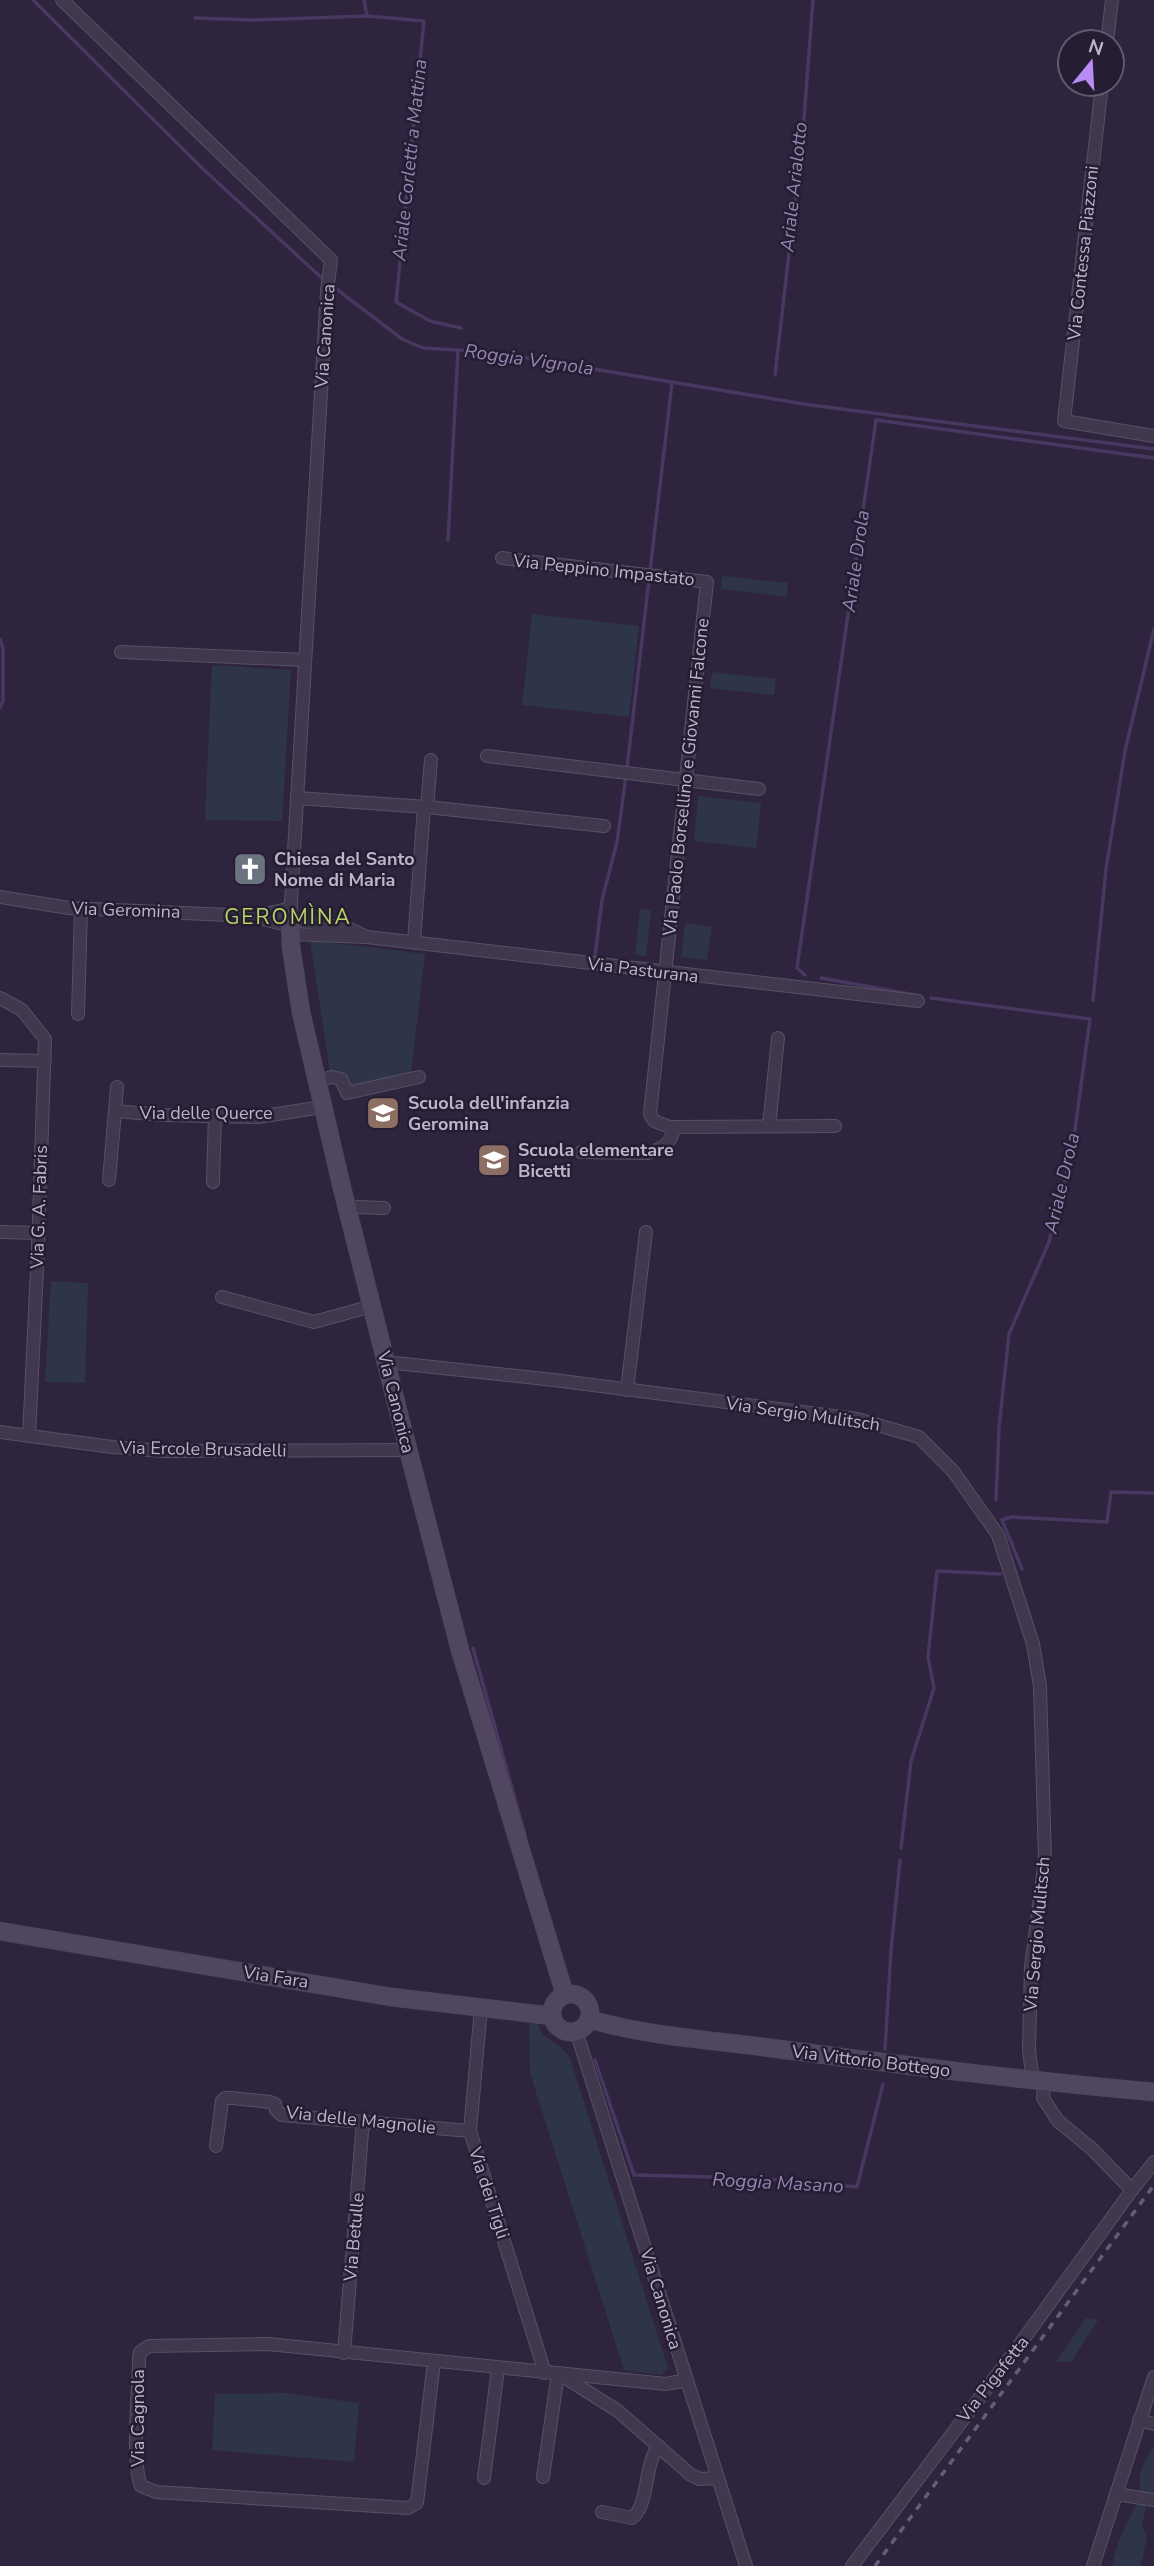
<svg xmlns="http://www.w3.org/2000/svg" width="1154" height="2566" viewBox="0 0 1154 2566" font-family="'Nunito Sans',sans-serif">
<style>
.green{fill:#2e3549}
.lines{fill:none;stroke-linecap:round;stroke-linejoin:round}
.stream{stroke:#483761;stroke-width:3.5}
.street-casing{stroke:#585065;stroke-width:14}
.secondary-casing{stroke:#473e53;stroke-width:19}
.street{stroke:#40384d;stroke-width:12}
.secondary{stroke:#514660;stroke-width:18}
.rail{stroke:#675c76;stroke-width:3.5;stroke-dasharray:7 7;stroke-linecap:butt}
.labels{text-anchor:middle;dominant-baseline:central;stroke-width:5;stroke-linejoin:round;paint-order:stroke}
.street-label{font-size:18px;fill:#bdb4c8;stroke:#251d32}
.poi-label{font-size:18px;font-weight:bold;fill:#bdb4c8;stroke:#251d32;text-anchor:start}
.water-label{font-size:19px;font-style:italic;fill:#9684b3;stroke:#251d32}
.quarter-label{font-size:21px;letter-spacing:2px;fill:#b7d266;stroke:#251d32}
</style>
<rect width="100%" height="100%" fill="#2e243d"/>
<g class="green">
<path d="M722,576L788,583L787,597L721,589Z"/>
<path d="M532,614L639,626L629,717L522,705Z"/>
<path d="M212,665L291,670L282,821L205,820Z"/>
<path d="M712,672L776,679L774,695L710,688Z"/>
<path d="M698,796L761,803L756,848L694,841Z"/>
<path d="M640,909L651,910L646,956L635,955Z"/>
<path d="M685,923L712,927L707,960L681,957Z"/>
<path d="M310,940L425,954L411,1074L350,1087L330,1072Z"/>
<path d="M51,1281L88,1283L85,1383L45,1382Z"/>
<path d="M529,2018L535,2019L543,2035L561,2047L570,2058L668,2368L661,2375L624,2370L530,2073Z"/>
<path d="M1086,2318L1098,2320L1071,2362H1056Z"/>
<path d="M285,2393L359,2403L354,2462L212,2450L215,2394Z"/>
<path d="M1154,2447V2495L1140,2493C1141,2489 1140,2485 1140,2481C1139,2471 1147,2454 1154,2447Z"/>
<path d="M1138,2501L1147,2502L1142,2525L1147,2536L1141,2566H1112L1118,2542Z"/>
</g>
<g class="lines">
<g class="stream">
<path d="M33,0L202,168L324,280"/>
<path d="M364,0L367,16L424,21L396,302L430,321L461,328"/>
<path d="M195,18L253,20L367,16"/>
<path d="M330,284L402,339L423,348L491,352L810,405L1154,449"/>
<path d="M775,375L803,131L813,0"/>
<path d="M448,540L458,350"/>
<path d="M0,639L3,648V701L0,708"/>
<path d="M627,768L672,383"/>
<path d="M595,956L602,900L617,842L626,776"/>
<path d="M805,975L797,968L876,420L1154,458"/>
<path d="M821,978L915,995"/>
<path d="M931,998L1090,1019L1072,1152L1049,1242L1009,1334L999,1428L996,1500"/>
<path d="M1093,1000L1106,869L1125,751L1154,629"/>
<path d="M1022,1569L1002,1520L1011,1517L1107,1522L1111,1492L1154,1493"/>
<path d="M473,1648L525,1835"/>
<path d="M901,1848L911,1761L934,1688L928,1657L937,1571L1000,1574"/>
<path d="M885,2049L891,1951L900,1860"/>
<path d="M595,2060L634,2175L752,2178L857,2187L883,2084"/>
</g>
<g class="street-casing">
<g id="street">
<path d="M62,0L331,260L327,291L290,919L350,929L367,937"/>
<path d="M1107,42L1112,0"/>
<path d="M1102,84L1064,421L1154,436"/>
<path d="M502,558L707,582L650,1114L654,1121L670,1127L835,1126"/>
<path d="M121,652L305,660"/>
<path d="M487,756L759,789"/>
<path d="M297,798L427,807L604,826"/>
<path d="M427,807L431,760"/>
<path d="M0,897L69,908L252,916L290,926"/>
<path d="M257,916L291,908"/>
<path d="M291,934L367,937L918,1001"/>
<path d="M414,942L424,807"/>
<path d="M0,998L22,1010L45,1039L38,1248L29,1436"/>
<path d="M78,1014L81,908"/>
<path d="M0,1060L45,1061"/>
<path d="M317,1081L332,1077L341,1079L347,1093L419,1077"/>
<path d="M117,1087L115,1111L162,1115L258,1117L322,1107"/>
<path d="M769,1126L778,1038"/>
<path d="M581,1152L648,1153C663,1149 672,1143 674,1127"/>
<path d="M109,1180L115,1111"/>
<path d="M213,1182L215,1115"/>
<path d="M347,1209L359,1207L384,1208"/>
<path d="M0,1232L39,1233"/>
<path d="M222,1297L314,1322L372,1306"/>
<path d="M386,1362L554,1380L857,1419L919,1437L953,1471L998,1535L1033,1644L1040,1686L1045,1859L1031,1967L1029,2050L1033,2082"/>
<path d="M627,1390L646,1232"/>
<path d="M0,1432L112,1447L164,1451L408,1450"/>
<path d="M481,2008L470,2131L545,2373"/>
<path d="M576,2031L746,2566"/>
<path d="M1044,2083L1043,2098L1058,2121L1092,2149L1132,2190L1154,2162"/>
<path d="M216,2146L222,2101L225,2098H232L270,2102L275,2104L276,2110L282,2115L470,2131"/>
<path d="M344,2353L363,2121"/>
<path d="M434,2362L417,2503L408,2508L156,2492L141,2486C131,2462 139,2388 139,2358L140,2352L149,2346L268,2344L666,2384L687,2380"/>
<path d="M561,2375L618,2411L691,2475L700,2479L718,2478"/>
<path d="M1139,2420L1154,2424"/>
<path d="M543,2477L558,2373"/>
<path d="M484,2478L498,2369"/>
<path d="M1116,2494L1154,2500"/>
<path d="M602,2512L632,2518C650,2504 643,2465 659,2446"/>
<path d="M852,2566L1006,2363L1132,2190"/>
<path d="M1093,2566L1154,2377"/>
</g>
</g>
<g class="secondary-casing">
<g id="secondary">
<path d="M290,919L291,947L301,1012L342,1188L402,1426L460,1650L565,1995"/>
<path d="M0,1931L391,1997L552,2016"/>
<circle cx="571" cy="2013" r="19"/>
<path d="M589,2019C649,2037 716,2040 778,2049C903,2065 1028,2081 1154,2092"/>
</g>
</g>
<use href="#street" class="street"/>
<use href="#secondary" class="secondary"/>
<path class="rail" d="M875,2566L1154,2185"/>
</g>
<defs>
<g id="church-square" transform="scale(1.75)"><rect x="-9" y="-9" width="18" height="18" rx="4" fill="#6b7280" stroke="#251d32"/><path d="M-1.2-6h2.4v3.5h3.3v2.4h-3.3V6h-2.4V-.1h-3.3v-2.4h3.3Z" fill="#fff"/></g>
<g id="school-square" transform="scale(1.75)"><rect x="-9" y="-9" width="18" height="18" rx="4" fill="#8d6e63" stroke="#251d32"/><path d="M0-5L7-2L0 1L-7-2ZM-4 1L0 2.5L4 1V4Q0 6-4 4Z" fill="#fff"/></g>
</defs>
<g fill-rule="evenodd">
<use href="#church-square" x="250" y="869"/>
<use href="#school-square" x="383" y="1113"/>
<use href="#school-square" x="494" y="1160"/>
</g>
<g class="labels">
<g class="street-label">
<text transform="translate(1083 253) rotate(-84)">Via Contessa Piazzoni</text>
<text transform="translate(325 336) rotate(-86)">Via Canonica</text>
<text transform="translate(604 570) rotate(6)">Via Peppino Impastato</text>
<text transform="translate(686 777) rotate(-84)">VIa Paolo Borsellino e Giovanni Falcone</text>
<text transform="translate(126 910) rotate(2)">Via Geromina</text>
<text transform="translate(643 970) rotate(7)">Via Pasturana</text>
<text x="206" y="1113">Via delle Querce</text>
<text transform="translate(39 1207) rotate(-88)">Via G. A. Fabris</text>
<text transform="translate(396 1402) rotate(76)">Via Canonica</text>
<text transform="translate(803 1414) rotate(8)">Via Sergio Mulitsch</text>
<text transform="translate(203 1449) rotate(1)">Via Ercole Brusadelli</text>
<text transform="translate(1037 1934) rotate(-85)">Via Sergio Mulitsch</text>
<text transform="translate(276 1977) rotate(9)">Via Fara</text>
<text transform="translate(871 2061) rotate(7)">Via Vittorio Bottego</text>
<text transform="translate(361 2120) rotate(6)">Via delle Magnolie</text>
<text transform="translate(489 2193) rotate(72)">Via dei Tigli</text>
<text transform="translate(354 2237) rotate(-85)">Via Betulle</text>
<text transform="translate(661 2299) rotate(73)">Via Canonica</text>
<text transform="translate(993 2379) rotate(-52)">Via Pigafetta</text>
<text transform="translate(138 2418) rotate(-90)">Via Cagnola</text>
</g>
<g class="poi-label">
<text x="274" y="859">Chiesa del Santo<tspan x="274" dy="21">Nome di Maria</tspan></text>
<text x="408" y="1103">Scuola dell'infanzia<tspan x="408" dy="21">Geromina</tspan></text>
<text x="518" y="1150">Scuola elementare<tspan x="518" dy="21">Bicetti</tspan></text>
</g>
<g class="water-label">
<text transform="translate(410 160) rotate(-84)">Ariale Corletti a Mattina</text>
<text transform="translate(794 187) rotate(-84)">Ariale Arialotto</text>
<text transform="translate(529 360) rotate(8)">Roggia Vignola</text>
<text transform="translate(856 561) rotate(-82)">Ariale Drola</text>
<text transform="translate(1062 1183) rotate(-77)">Ariale Drola</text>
<text transform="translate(778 2183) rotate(3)">Roggia Masano</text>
</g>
<g class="quarter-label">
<text x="288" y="917">GEROMÌNA</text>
</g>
</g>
<g transform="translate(1091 63) rotate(18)"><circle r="33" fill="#251d32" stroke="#62596e" stroke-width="2"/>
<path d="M0-5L12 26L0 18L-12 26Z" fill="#b98cf5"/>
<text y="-10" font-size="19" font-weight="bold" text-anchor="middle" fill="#bdb4c8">N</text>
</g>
</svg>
